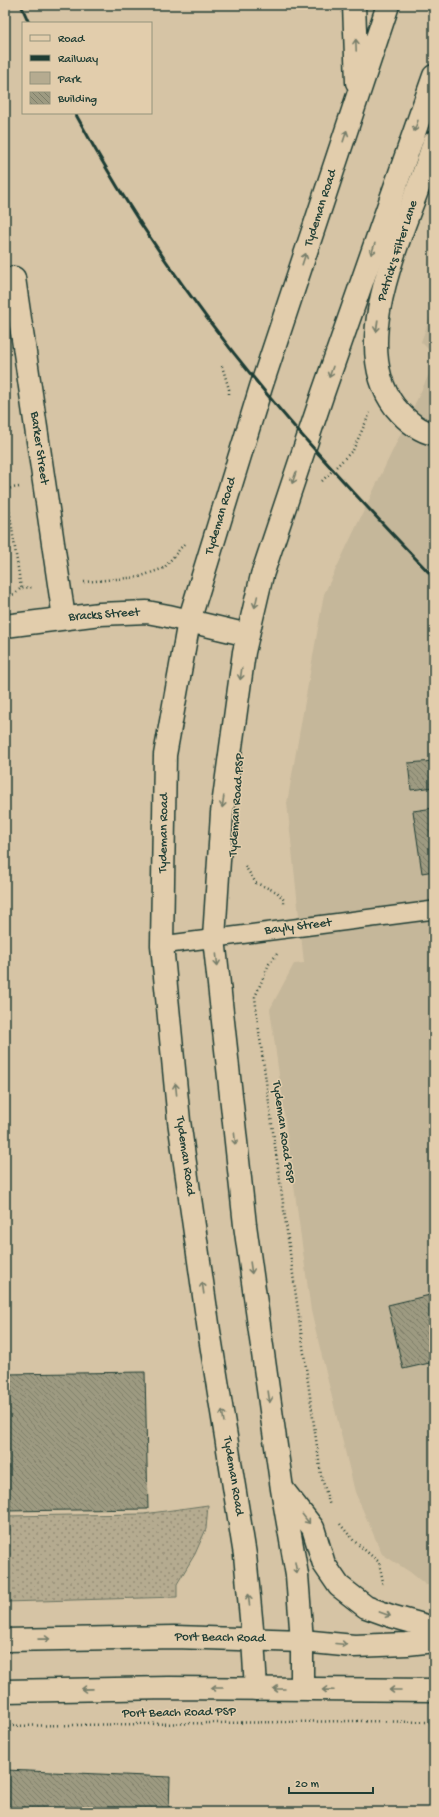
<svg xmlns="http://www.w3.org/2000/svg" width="439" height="1817" viewBox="0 0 439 1817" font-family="'Gochi Hand',sans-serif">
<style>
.built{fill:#c5b79a}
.green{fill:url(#green-dots);stroke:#6a7462}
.building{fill:url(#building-back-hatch);stroke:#1f3d34}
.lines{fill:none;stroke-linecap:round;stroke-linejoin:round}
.lane-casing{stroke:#1f3d34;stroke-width:20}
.street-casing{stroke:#1f3d34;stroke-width:25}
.primary-casing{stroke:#1f3d34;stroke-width:25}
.path{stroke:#1f3d34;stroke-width:2.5;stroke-dasharray:1 3;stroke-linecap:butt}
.lane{stroke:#e2cdac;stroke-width:17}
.street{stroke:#e2cdac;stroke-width:22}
.primary{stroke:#e2cdac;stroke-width:22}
.rail{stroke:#1f3d34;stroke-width:3}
.oneway{stroke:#777e6a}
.labels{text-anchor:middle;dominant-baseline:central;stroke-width:3;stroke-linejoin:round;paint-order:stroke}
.street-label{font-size:13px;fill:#1f3d34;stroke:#e2cdac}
</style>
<defs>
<pattern id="green-dots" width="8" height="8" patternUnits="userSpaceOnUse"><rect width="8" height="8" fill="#b5ab90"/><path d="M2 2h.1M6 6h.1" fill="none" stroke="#938c76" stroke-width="1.8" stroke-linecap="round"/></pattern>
<pattern id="building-back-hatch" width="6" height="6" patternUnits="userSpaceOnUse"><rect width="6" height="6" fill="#9d9a81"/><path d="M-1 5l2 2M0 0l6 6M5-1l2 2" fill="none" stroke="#7f7f6a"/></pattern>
</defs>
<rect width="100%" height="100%" fill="#d6c4a5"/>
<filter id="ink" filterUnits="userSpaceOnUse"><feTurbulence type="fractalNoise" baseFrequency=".025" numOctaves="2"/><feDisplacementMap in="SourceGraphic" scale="8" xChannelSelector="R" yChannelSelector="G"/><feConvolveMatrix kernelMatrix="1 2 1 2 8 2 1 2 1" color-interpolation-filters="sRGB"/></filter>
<g filter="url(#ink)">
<g class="built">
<path d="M434,306V355L421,342Z"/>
<path d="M434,364V1585H426L410,1572L382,1554L355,1492L311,1311L270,1009L294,964L304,963L287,803L324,594Z"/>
</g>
<path class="green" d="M208,1505L206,1529L195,1554L177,1584V1597L5,1602V1516L144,1514Z"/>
<g class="building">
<path d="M434,761V787L411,790L408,763Z"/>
<path d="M434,808V871L422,873L413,811Z"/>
<path d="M434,1294V1362L403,1369L388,1305Z"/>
<path d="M145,1372L148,1509L5,1511V1374Z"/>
<path d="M5,1770L170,1777L169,1812H5Z"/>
</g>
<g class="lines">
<g class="lane-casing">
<path id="lane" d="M162,945L434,910"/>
</g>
<g class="street-casing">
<g id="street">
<path d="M434,142C414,214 342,338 395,407C405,419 418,431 434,434"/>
<path d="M14,278L64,618"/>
<path d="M5,626L100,614L147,612L168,616L248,635"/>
</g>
</g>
<g class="primary-casing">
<g id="primary">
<path d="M354,5L357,82"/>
<path d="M284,1491L313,1528L324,1564L339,1586L366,1607L391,1616L434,1628"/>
<path d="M5,1640L175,1637L302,1641L354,1646L407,1644L434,1641"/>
<path d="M302,1688V1641L297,1575L282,1489L245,1225L214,938L222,813L244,652L262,575L323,393L434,76"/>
<path d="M256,1689L253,1639L245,1555L209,1331L179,1121L162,945L165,755L189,621L261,387L388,5"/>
<path d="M5,1691L169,1688L434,1690"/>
</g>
</g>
<g class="path">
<path d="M222,366L229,389V397"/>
<path d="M322,481L353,450L370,413"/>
<path d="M19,487L6,489L21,588"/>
<path d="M84,582L139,577L164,568L184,544"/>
<path d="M5,596L15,594L21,588L33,587"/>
<path d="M245,866L256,883L277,892L284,900V905"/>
<path d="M277,954L269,964L255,997L258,1024L321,1475L330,1506"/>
<path d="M340,1524L354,1541L379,1562L383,1582L381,1585"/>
<path d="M5,1726L354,1721L434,1722"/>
</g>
<use href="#lane" class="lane"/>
<use href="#street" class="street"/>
<use href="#primary" class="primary"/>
<g class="rail">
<path d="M21,5L29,23"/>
<path d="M75,113C131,217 204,320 281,411C330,469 382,523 434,578"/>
</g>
</g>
<defs><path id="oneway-shaft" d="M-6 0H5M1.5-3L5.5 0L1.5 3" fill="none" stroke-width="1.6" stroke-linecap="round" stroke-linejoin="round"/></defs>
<g class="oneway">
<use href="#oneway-shaft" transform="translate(356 45) rotate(-92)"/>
<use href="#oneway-shaft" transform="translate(416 126) rotate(109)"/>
<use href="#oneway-shaft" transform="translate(345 136) rotate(-72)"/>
<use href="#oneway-shaft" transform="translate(373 249) rotate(109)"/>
<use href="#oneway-shaft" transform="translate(304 259) rotate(-72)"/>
<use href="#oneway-shaft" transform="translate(377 326) rotate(98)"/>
<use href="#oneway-shaft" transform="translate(331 372) rotate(109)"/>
<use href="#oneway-shaft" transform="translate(294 478) rotate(109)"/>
<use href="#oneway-shaft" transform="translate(256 602) rotate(103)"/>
<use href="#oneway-shaft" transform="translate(241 674) rotate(98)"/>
<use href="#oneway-shaft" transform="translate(223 802) rotate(98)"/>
<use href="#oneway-shaft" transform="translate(217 960) rotate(84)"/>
<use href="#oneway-shaft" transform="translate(176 1089) rotate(-96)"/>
<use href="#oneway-shaft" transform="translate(235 1139) rotate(84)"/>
<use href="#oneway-shaft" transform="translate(251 1268) rotate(82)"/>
<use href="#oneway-shaft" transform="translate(203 1288) rotate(-98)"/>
<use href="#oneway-shaft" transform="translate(269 1397) rotate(82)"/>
<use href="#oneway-shaft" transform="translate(223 1416) rotate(-99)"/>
<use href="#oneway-shaft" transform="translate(306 1519) rotate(52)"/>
<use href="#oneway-shaft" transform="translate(296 1568) rotate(80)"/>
<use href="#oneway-shaft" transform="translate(249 1600) rotate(-95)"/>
<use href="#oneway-shaft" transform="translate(385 1614) rotate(20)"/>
<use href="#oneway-shaft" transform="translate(44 1639) rotate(-1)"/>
<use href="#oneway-shaft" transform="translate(341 1644) rotate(5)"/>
<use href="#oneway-shaft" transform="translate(217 1688) rotate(-180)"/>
<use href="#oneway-shaft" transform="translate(87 1689) rotate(179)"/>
<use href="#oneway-shaft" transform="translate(279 1689) rotate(-180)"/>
<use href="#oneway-shaft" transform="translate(328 1690) rotate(-178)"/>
<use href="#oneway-shaft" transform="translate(395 1690) rotate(180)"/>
</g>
</g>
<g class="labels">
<g class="street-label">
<text transform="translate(321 208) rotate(-72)">Tydeman Road</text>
<text transform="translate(398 251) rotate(-72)">Patrick's Filter Lane</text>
<text transform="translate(39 448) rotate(82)">Barker Street</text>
<text transform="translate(221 516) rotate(-73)">Tydeman Road</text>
<text transform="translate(104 615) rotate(-4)">Bracks Street</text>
<text transform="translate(237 805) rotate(-86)">Tydeman Road PSP</text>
<text transform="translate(164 833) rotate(-89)">Tydeman Road</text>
<text transform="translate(298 927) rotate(-7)">Bayly Street</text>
<text transform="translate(283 1132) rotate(82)">Tydeman Road PSP</text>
<text transform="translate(185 1156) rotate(82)">Tydeman Road</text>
<text transform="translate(233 1476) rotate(81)">Tydeman Road</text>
<text transform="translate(220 1638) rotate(1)">Port Beach Road</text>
<text transform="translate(179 1713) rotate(-1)">Port Beach Road PSP</text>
</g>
</g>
<rect width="439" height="1817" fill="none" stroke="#e2cdac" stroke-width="20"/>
<rect x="10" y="10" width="419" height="1797" fill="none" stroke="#1f3d34" stroke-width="1.5" filter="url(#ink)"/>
<rect x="22" y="22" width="130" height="92" fill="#e2cdac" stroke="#94937c"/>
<rect x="30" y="35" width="20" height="6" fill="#e2cdac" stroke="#94937c"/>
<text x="58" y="42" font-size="12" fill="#1f3d34">Road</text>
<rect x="30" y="55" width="20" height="6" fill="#1f3d34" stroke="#94937c"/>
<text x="58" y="62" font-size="12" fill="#1f3d34">Railway</text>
<rect x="30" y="72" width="20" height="12" fill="#b5ab90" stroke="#94937c"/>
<text x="58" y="82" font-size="12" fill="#1f3d34">Park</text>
<rect x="30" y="92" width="20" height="12" fill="url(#building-back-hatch)" stroke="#94937c"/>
<text x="58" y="102" font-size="12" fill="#1f3d34">Building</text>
<path d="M289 1787v6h84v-6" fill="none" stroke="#1f3d34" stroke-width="2"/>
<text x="295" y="1787" font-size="12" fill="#1f3d34" stroke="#e2cdac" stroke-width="3" paint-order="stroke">20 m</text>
</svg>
